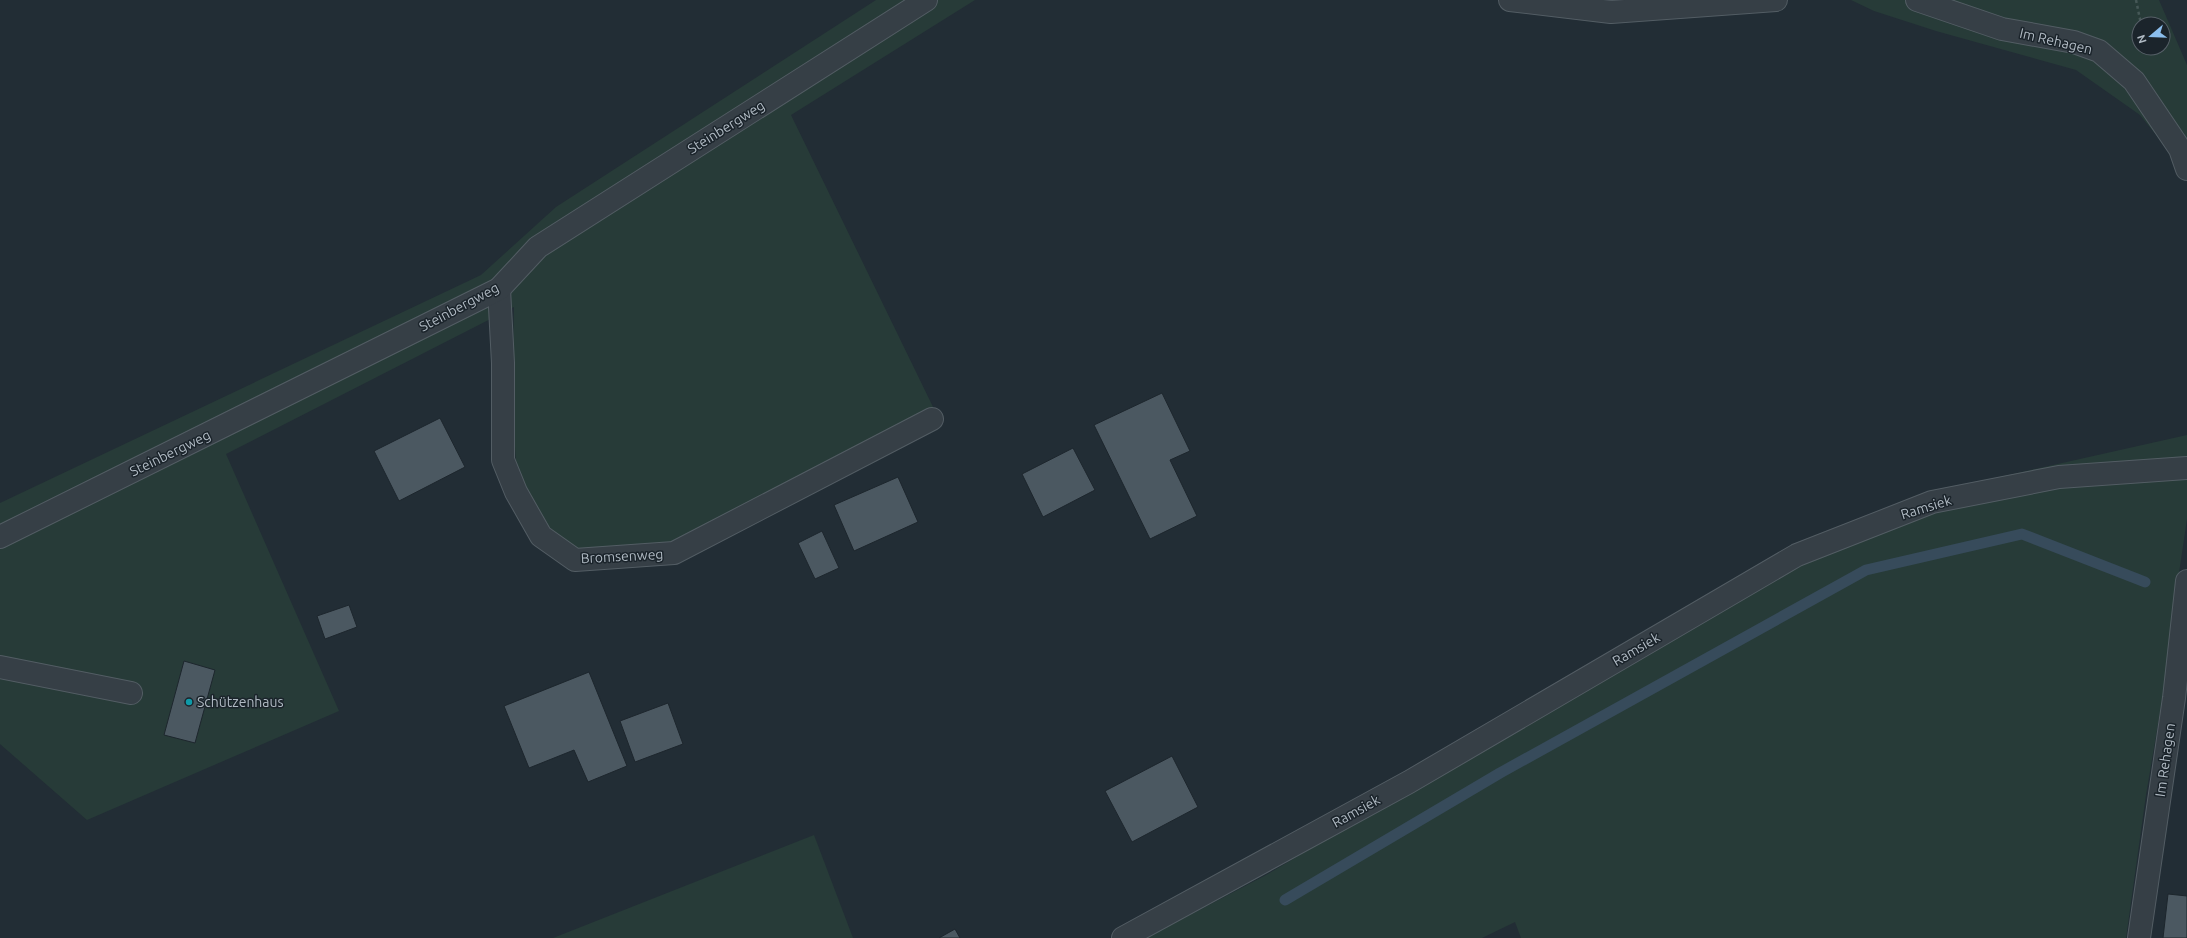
<svg xmlns="http://www.w3.org/2000/svg" width="2187" height="938" viewBox="0 0 2187 938" font-family="Ubuntu,sans-serif">
<style>
.green{fill:#273b38;fill-rule:evenodd}
.lines{fill:none;stroke-linecap:round;stroke-linejoin:round}
.stream{stroke:#374b5b;stroke-width:11}
.building{fill:#4b5861;stroke:#1d262d}
.minor-casing{stroke:#535d64;stroke-width:24}
.path{stroke:#465857;stroke-width:2.5;stroke-dasharray:3 3;stroke-linecap:butt}
.minor{stroke:#363f46;stroke-width:22}
.culture-dot{fill:#0f9aa8;stroke:#1b242b;stroke-width:1.5}
.labels{text-anchor:middle;dominant-baseline:central;stroke-width:3;stroke-linejoin:round;paint-order:stroke}
.street-label{font-size:14px;fill:#b0bac3;stroke:#1b242b}
.poi-label{font-size:14px;fill:#b0bac3;stroke:#1b242b;text-anchor:start}
</style>
<rect width="100%" height="100%" fill="#222d35"/>
<g class="green">
<path d="M876,0H975L791,115L935,411L668,546L574,552L545,528L517,479L512,399L514,307L226,454L339,711L87,820L0,744V503L481,275L556,207Z"/>
<path d="M1851,0H2159L2187,65V153L2174,157L2140,115L2076,70L1936,31L1874,11ZM2139,24H2163V48H2139Z"/>
<path d="M2187,435V519L2172,620L2170,653L2146,795L2126,938H1521L1515,922L1482,938H1146L1268,874L1513,728L1928,493Z"/>
<path d="M814,835L853,938H553Z"/>
</g>
<g class="lines">
<path class="stream" d="M1285,900L1500,773L1866,570L2022,534L2145,582"/>
</g>
<g class="building">
<path d="M1162,393L1190,451L1170,460L1197,516L1150,539L1094,425Z"/>
<path d="M440,418L465,467L399,501L374,451Z"/>
<path d="M1073,448L1095,490L1043,517L1022,474Z"/>
<path d="M898,477L918,522L854,551L834,505Z"/>
<path d="M822,531L839,568L815,579L798,543Z"/>
<path d="M349,605L357,627L325,639L317,616Z"/>
<path d="M184,661L215,670L195,743L164,735Z"/>
<path d="M589,672L627,766L588,782L574,750L529,768L504,706Z"/>
<path d="M668,703L683,744L635,762L620,721Z"/>
<path d="M1172,756L1198,807L1132,842L1105,791Z"/>
<path d="M2168,894L2187,896V938H2163Z"/>
<path d="M955,929L960,938H939Z"/>
</g>
<g class="lines">
<g class="minor-casing">
<g id="minor">
<path d="M1510,0L1611,12L1776,0"/>
<path d="M1917,0L2002,29L2074,42L2099,51L2134,81L2180,149L2187,169"/>
<path d="M499,289L503,363V460L516,492L541,536L575,560L674,553L932,419"/>
<path d="M0,537L499,289L538,247L926,0"/>
<path d="M0,667L131,693"/>
<path d="M1123,938L1409,782L1797,555L1932,502L2059,477L2187,468"/>
<path d="M2139,938L2174,698L2187,581"/>
</g>
</g>
<path class="path" d="M2136,0L2141,24"/>
<use href="#minor" class="minor"/>
</g>
<circle class="culture-dot" cx="189" cy="702" r="4"/>
<g class="labels">
<g class="street-label">
<text transform="translate(2056 41) rotate(13)">Im Rehagen</text>
<text transform="translate(726 127) rotate(-32)">Steinbergweg</text>
<text transform="translate(459 307) rotate(-28)">Steinbergweg</text>
<text transform="translate(170 453) rotate(-26)">Steinbergweg</text>
<text transform="translate(1926 507) rotate(-17)">Ramsiek</text>
<text transform="translate(622 556) rotate(-3)">Bromsenweg</text>
<text transform="translate(1636 649) rotate(-30)">Ramsiek</text>
<text transform="translate(2165 760) rotate(-82)">Im Rehagen</text>
<text transform="translate(1356 811) rotate(-29)">Ramsiek</text>
</g>
<g class="poi-label">
<text x="197" y="702">Schützenhaus</text>
</g>
</g>
<g transform="translate(2151 36) rotate(251)"><circle r="19" fill="#1b242b" stroke="#576068"/>
<path d="M0-3L7 15L0 10L-7 15Z" fill="#8bbeed"/>
<text y="-6" font-size="11" font-weight="bold" text-anchor="middle" fill="#b0bac3">N</text>
</g>
</svg>
